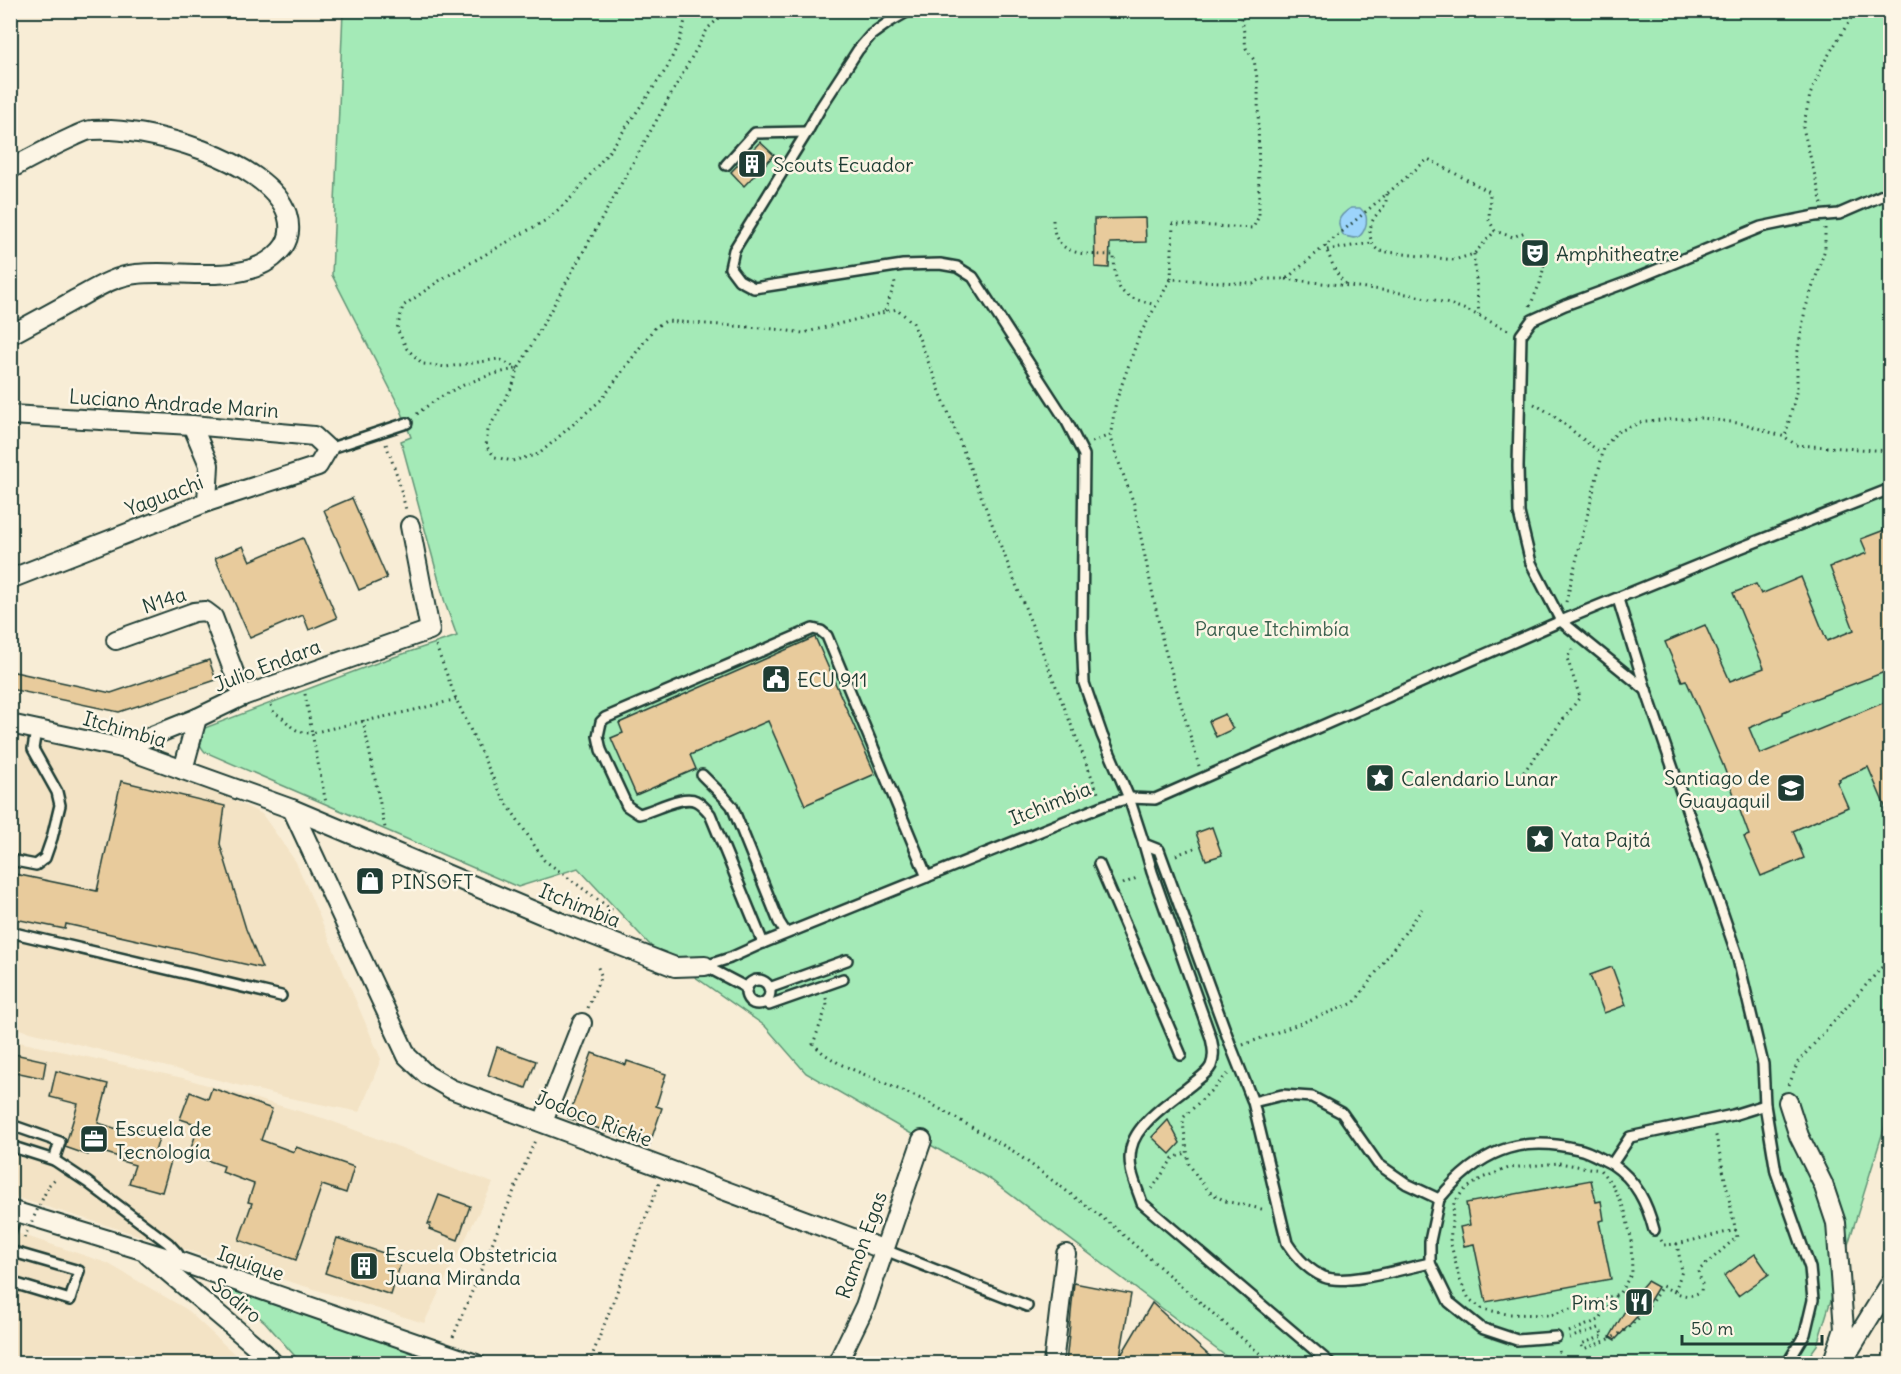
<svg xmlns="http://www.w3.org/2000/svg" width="1901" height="1374" viewBox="0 0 1901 1374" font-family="Delius,sans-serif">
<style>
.built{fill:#f3e3c5}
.green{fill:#a4eab7;stroke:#629476;stroke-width:1.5}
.water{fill:#9cd4fb;stroke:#6a98ab;stroke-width:1.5}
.building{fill:#e8cb9c;stroke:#1f3d34;stroke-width:1.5}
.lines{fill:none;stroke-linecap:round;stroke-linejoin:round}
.lane-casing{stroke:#1f3d34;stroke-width:14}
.street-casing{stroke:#1f3d34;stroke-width:22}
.path{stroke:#1f3d34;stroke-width:3;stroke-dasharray:1.5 4.5;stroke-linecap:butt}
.lane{stroke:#fcf5e5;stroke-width:9}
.street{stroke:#fcf5e5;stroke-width:18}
.path-bridge{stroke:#1f3d34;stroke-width:3;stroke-dasharray:1.5 4.5;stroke-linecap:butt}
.labels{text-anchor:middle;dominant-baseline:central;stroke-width:5;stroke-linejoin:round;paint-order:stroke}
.poi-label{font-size:20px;fill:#1f3d34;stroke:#fcf5e5;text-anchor:start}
.street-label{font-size:20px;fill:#1f3d34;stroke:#fcf5e5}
.park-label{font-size:20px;fill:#3a604e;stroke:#fcf5e5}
</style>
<rect width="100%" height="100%" fill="#f8edd6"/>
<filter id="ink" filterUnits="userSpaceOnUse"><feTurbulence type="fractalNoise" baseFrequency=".0167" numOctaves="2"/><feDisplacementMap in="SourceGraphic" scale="12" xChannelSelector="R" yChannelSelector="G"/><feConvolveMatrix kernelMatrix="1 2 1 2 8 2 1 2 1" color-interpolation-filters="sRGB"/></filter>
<g filter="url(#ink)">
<g class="built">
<path d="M10,735L167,768L262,814L296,862L381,1059L360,1112L285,1097L11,1027Z"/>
<path d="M10,1040L183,1078L326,1119L493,1183L424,1323L11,1196Z"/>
<path d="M11,1231L107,1263L186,1309L244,1363L11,1364Z"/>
</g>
<g class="green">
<path d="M343,11H1890V1109L1817,1345L1804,1363H1235L991,1180L806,1073L765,1026L651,946L578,868L518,887L205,752C198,744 197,738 202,729L382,661L457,636L445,603L401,441L411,437L401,410L332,275Z"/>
<path d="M223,1287L435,1360V1363H301L265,1322Z"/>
</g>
<path class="water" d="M1351,208H1360C1362,210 1365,213 1366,216C1368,224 1363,237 1355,238C1354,238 1344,236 1344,236C1335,223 1338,216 1351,208Z"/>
<g class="building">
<path d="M760,142L774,155L744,186L731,172Z"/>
<path d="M1145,218L1146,242L1110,243L1109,268L1095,267L1094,219Z"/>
<circle cx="1535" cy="252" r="12"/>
<path d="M352,498L387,578L359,590L324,510Z"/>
<path d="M1887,529L1890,537V670L1806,702L1783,712V714L1749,728L1760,754L1890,700V818L1868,767L1839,779L1840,781L1837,782L1848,807L1793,831L1804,858L1761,876L1744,837L1749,835L1723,765L1686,680L1682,681L1665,642L1705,625L1730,681L1764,668L1733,593L1756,584L1761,594L1801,577L1827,641L1854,630L1830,567L1867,553L1861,539Z"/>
<path d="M303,538L337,618L309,630L303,615L250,638L215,558L243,546L250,561Z"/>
<path d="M815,637L875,774L805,805L768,721L690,755L696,769L636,795L611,738L623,733L619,723Z"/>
<path d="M209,660L216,680L119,712L10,689V671L111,693Z"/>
<path d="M1225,714L1233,729L1216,737L1209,721Z"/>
<path d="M121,781L225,806L220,844L246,929L262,968L66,924L65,929L10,918V873L97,891Z"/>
<path d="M1212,827L1222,855L1206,860L1196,833Z"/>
<path d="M1612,967L1626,1005L1604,1013L1590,975Z"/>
<path d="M497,1047L536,1061L526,1088L488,1075Z"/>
<path d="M10,1053L46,1061L43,1078L10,1071Z"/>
<path d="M592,1053L626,1065L627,1061L666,1074L656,1106L662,1108L649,1146L568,1118Z"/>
<path d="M56,1071L108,1084L98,1123L130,1133L132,1126L160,1135L154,1155L171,1161L162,1192L129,1183L135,1165L121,1161L122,1158L90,1148L88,1155L65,1147L78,1104L50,1097Z"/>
<path d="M212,1088L272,1109L261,1140L294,1152L296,1147L354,1167L346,1193L322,1185L296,1260L239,1240L252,1203L248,1202L254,1184L222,1172L224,1166L189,1154L199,1125L180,1119L190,1092L208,1099Z"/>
<path d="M1168,1120L1180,1143L1170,1154L1152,1137Z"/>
<path d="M1591,1180L1596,1202L1601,1201L1604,1220L1599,1221L1611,1279L1486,1302L1474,1244L1464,1246L1460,1227L1470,1225L1466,1203Z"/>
<path d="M439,1195L470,1206L458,1240L429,1229L431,1224H428Z"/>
<path d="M337,1238L402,1259L391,1295L325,1273Z"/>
<path d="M1755,1254L1769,1274L1738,1296L1724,1276Z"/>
<path d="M1647,1281L1658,1287L1646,1307L1615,1340L1610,1337L1633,1297Z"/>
<path d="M1074,1283L1131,1294L1120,1357L1152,1303L1218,1364H1066Z"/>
</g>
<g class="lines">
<g class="lane-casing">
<g id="lane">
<path d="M910,10L889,22L871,35L858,50L821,107L807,132L734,250L730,268L739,280L754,288L903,265L940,264L957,267L973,277L1067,422L1084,455L1082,632L1084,683L1102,735L1129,798L1144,844L1159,850L1232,1049L1253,1102L1287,1243C1296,1257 1308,1270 1324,1277C1346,1286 1405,1268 1430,1263L1449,1302L1481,1328L1517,1340L1556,1337"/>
<path d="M726,165L755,133L807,132"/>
<path d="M328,449L407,423"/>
<path d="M1618,599L1646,690L1737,955L1763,1064L1765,1105L1776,1172L1810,1268L1813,1300L1805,1334L1787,1364"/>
<path d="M1646,690L1561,621L1531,563L1519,513L1518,466L1521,335L1532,320L1565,305L1625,283L1761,227L1815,216L1839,214L1890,192"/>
<path d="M702,775L725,798L732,806L779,922L786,933"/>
<path d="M1144,844L1152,872L1211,1038C1213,1047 1215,1056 1211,1066C1207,1074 1198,1079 1191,1085C1172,1100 1135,1124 1131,1149C1127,1168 1136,1185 1142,1203L1331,1364"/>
<path d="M10,860L36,865L45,858L52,838L60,805L57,792L33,749L36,730"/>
<path d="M1099,864L1181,1055"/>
<path d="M10,932L281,996"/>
<path d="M763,943L710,814C706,809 702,804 696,801C683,794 654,811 639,814L627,806L601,750L598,736L601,722L605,718L813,629L821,631L827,636L927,877"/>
<path d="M705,966L730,958L763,943L1105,805L1129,798L1155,799L1561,621L1740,548L1890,489"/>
<path d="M705,966L747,988"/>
<circle cx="758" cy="992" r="12"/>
<path d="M769,988L847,960"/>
<path d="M765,1002L769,1005L843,979"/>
<path d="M1253,1102L1282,1095L1312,1097L1342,1113L1378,1164L1407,1184L1439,1199C1478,1152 1518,1134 1578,1149C1590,1151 1601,1159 1612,1164L1630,1137L1733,1115L1765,1105"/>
<path d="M10,1136L14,1126L60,1142L54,1160"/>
<path d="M10,1146L54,1160L87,1182L168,1243L178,1254V1260"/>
<path d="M1612,1164C1636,1180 1647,1203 1654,1230"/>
<path d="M10,1233L17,1212"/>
<path d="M885,1250L1027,1306"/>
<path d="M10,1251L79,1271L70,1300L10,1282"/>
<path d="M1430,1263V1241L1439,1199"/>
</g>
</g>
<g class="street-casing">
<g id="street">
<path d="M10,169C32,157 53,146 75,136C80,134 86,130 92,130C145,126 268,159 287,214C291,227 290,241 280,251C247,288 180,268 136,274C114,276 93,290 74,300C53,312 32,323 10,335"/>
<path d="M10,415L192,425L314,436L328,449L318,466L207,502L10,579"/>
<path d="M192,425L209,465L207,502"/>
<path d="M116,640L194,612L205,611L213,617L243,696"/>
<path d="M10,724L122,748L292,809L562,923L675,967L705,966"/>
<path d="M122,748L197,718L243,696L430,630L410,526"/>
<path d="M183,770L197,718"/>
<path d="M292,809L407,1056L427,1075L451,1089L885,1250"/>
<path d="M1788,1102L1799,1136L1823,1184L1836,1223L1844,1329L1832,1364"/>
<path d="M543,1122L582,1023"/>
<path d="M10,1210L178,1261L476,1364"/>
<path d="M148,1255L264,1353L274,1364"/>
<path d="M837,1364L865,1306L922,1140"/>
<path d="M1053,1364L1066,1254"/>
<path d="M1841,1364L1890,1284"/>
</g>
</g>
<g class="path">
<path d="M728,10L708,28L518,369L513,385L488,430L486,446L495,457L512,461L539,454L602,399L655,327L666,321L775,329L803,333L897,309L913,323L1098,793"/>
<path d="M1387,194C1387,196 1386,202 1385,204C1382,210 1376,214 1373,220C1368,231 1369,244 1379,251L1454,260L1474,254L1495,231"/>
<path d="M1822,204L1803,128L1810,95L1823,64L1856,10"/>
<path d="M1053,220C1053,258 1087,254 1114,255C1115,294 1121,296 1156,305"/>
<path d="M1825,228V249L1805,310L1797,356V389L1785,437L1796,445L1890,451"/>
<path d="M1325,246C1332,262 1335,275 1348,286"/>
<path d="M1327,250L1372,243"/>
<path d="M1474,254L1479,315"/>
<path d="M1171,279L1173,224L1253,228L1259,216L1258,84L1254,60L1246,48L1241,10"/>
<path d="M1286,279C1341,286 1406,289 1458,307C1476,313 1491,323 1508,330"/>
<path d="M1530,306L1540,283L1545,262"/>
<path d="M885,311L895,283L894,279"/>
<path d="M518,369L499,359L446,367L423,364L407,349L397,329L403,306L442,279L548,219L573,196L611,149L667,68L679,42L688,10"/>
<path d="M1534,404C1560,417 1578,438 1602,453"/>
<path d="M417,414C446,390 479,376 516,369"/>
<path d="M1092,442L1110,435"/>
<path d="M386,444L398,478L406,510"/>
<path d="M1566,602L1604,448L1617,432L1645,421L1702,418L1745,424L1785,437"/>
<path d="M436,646L456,699L500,793L544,860L612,910"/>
<path d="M305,694L312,733C360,721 409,713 456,699"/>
<path d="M271,705L274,713C290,719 288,733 312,733L326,803"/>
<path d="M363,720L385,828"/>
<path d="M1199,766L1163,643L1134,504L1110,438L1116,401L1139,336L1171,279L1253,284L1261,279H1286L1428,159L1490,192L1489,220L1495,231L1513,237L1525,232"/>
<path d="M1520,777L1580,697L1567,658L1573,648"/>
<path d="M1176,855L1197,847"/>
<path d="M1123,884L1139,877"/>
<path d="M826,998L827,1006L813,1044L823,1053L840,1064L928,1102L1013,1151L1112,1225L1196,1299L1272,1364"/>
<path d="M588,1008L601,975L597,965"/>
<path d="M1243,1045L1354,1003L1422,909"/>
<path d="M1228,1074L1184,1117L1183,1123L1189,1164L1200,1181L1211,1193L1225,1201L1266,1210"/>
<path d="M1789,1085L1798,1062L1890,958"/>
<path d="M1559,1163L1600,1170L1612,1184L1625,1211L1631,1238L1632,1273L1619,1294L1551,1315L1507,1314L1483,1309L1469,1299L1460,1280L1450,1241L1454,1203L1463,1191L1482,1178L1509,1168Z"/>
<path d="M49,1185L56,1178"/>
<path d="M1152,1189L1173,1158L1186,1153"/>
<path d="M1661,1240L1664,1245L1677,1244"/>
<path d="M1675,1291L1682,1271L1677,1244L1736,1230"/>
<path d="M1569,1332L1599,1320L1616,1295"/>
<path d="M453,1337L536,1138"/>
<path d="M1569,1338L1599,1328L1603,1336L1581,1344L1583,1349C1626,1335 1638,1324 1662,1286C1675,1292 1688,1301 1701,1291L1702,1284L1698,1271L1737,1237L1715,1131"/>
<path d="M1559,1351L1561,1364"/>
<path d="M589,1364L659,1183"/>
</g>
<use href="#lane" class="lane"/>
<use href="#street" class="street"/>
<path class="path-bridge" d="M24,1238L49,1185"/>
</g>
</g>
<defs>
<g id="building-square" transform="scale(1.5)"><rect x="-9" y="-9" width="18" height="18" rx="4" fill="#1f3d34" stroke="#fcf5e5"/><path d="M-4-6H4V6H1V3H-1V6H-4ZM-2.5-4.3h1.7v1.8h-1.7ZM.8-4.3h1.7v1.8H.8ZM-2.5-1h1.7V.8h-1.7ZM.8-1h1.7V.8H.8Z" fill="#fff"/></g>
<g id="theatre-square" transform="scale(1.5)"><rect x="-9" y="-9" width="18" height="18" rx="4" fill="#1f3d34" stroke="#fcf5e5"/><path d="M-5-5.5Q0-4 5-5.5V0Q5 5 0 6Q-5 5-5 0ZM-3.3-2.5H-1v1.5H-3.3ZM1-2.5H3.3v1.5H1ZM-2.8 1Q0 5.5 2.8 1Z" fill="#fff"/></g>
<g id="civic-square" transform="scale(1.5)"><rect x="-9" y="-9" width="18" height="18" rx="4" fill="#1f3d34" stroke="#fcf5e5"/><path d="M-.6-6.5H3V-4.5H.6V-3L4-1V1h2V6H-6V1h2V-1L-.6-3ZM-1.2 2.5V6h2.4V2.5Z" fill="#fff"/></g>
<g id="sight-square" transform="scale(1.5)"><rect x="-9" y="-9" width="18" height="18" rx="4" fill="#1f3d34" stroke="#fcf5e5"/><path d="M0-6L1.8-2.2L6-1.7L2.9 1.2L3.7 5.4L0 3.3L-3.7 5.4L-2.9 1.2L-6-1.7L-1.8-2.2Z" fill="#fff"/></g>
<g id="school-square" transform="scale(1.5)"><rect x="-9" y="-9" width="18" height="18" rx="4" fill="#1f3d34" stroke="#fcf5e5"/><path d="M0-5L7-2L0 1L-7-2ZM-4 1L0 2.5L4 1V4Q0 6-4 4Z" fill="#fff"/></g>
<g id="shop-square" transform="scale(1.5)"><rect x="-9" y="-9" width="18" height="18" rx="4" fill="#1f3d34" stroke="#fcf5e5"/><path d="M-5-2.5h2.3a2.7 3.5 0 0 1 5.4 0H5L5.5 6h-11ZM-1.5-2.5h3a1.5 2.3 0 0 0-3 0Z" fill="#fff"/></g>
<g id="office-square" transform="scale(1.5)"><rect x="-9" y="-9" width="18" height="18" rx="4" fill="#1f3d34" stroke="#fcf5e5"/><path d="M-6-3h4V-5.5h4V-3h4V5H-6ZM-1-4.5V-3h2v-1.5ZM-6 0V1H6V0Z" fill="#fff"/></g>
<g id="restaurant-square" transform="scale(1.5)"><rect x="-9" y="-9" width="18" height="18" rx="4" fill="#1f3d34" stroke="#fcf5e5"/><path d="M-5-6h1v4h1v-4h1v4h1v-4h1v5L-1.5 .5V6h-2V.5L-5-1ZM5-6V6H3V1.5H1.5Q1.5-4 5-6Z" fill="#fff"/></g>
</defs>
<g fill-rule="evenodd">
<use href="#building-square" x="752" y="164"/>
<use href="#theatre-square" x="1535" y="253"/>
<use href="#civic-square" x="776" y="679"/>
<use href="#sight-square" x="1380" y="778"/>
<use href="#school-square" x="1791" y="788"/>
<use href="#sight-square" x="1540" y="839"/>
<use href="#shop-square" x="370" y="881"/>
<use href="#office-square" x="94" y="1139"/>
<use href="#building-square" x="364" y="1266"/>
<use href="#restaurant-square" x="1639" y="1302"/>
</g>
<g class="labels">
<g class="poi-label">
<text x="773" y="164">Scouts Ecuador</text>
<text x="1556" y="253">Amphitheatre</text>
<text x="797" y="679">ECU 911</text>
<text x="1770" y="777" text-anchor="end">Santiago de<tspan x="1770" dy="23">Guayaquil</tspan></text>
<text x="1401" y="778">Calendario Lunar</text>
<text x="1561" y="839">Yata Pajtá</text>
<text x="391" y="881">PINSOFT</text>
<text x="115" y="1128">Escuela de<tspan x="115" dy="23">Tecnología</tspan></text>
<text x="385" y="1254">Escuela Obstetricia<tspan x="385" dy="23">Juana Miranda</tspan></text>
<text x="1618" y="1302" text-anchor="end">Pim's</text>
</g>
<g class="street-label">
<text transform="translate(174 403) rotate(4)">Luciano Andrade Marin</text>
<text transform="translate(164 495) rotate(-21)">Yaguachi</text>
<text transform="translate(164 600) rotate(-18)">N14a</text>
<text transform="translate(267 665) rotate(-21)">Julio Endara</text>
<text transform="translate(125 729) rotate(16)">Itchimbia</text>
<text transform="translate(1050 803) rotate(-22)">Itchimbia</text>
<text transform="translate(580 905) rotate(22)">Itchimbia</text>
<text transform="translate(594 1118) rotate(21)">Jodoco Rickie</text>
<text transform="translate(861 1245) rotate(-70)">Ramon Egas</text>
<text transform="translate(251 1263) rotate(19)">Iquique</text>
<text transform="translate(237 1300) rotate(40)">Sodiro</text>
</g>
<g class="park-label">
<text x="1272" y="628">Parque Itchimbía</text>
</g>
</g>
<rect width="1901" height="1374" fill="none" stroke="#fcf5e5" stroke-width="36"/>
<rect x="18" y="18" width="1865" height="1338" fill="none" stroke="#1f3d34" stroke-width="2" filter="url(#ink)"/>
<path d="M1682 1335v9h140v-9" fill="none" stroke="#1f3d34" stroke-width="3"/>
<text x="1691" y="1335" font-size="18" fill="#1f3d34" stroke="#fcf5e5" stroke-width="4.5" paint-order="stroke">50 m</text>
</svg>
